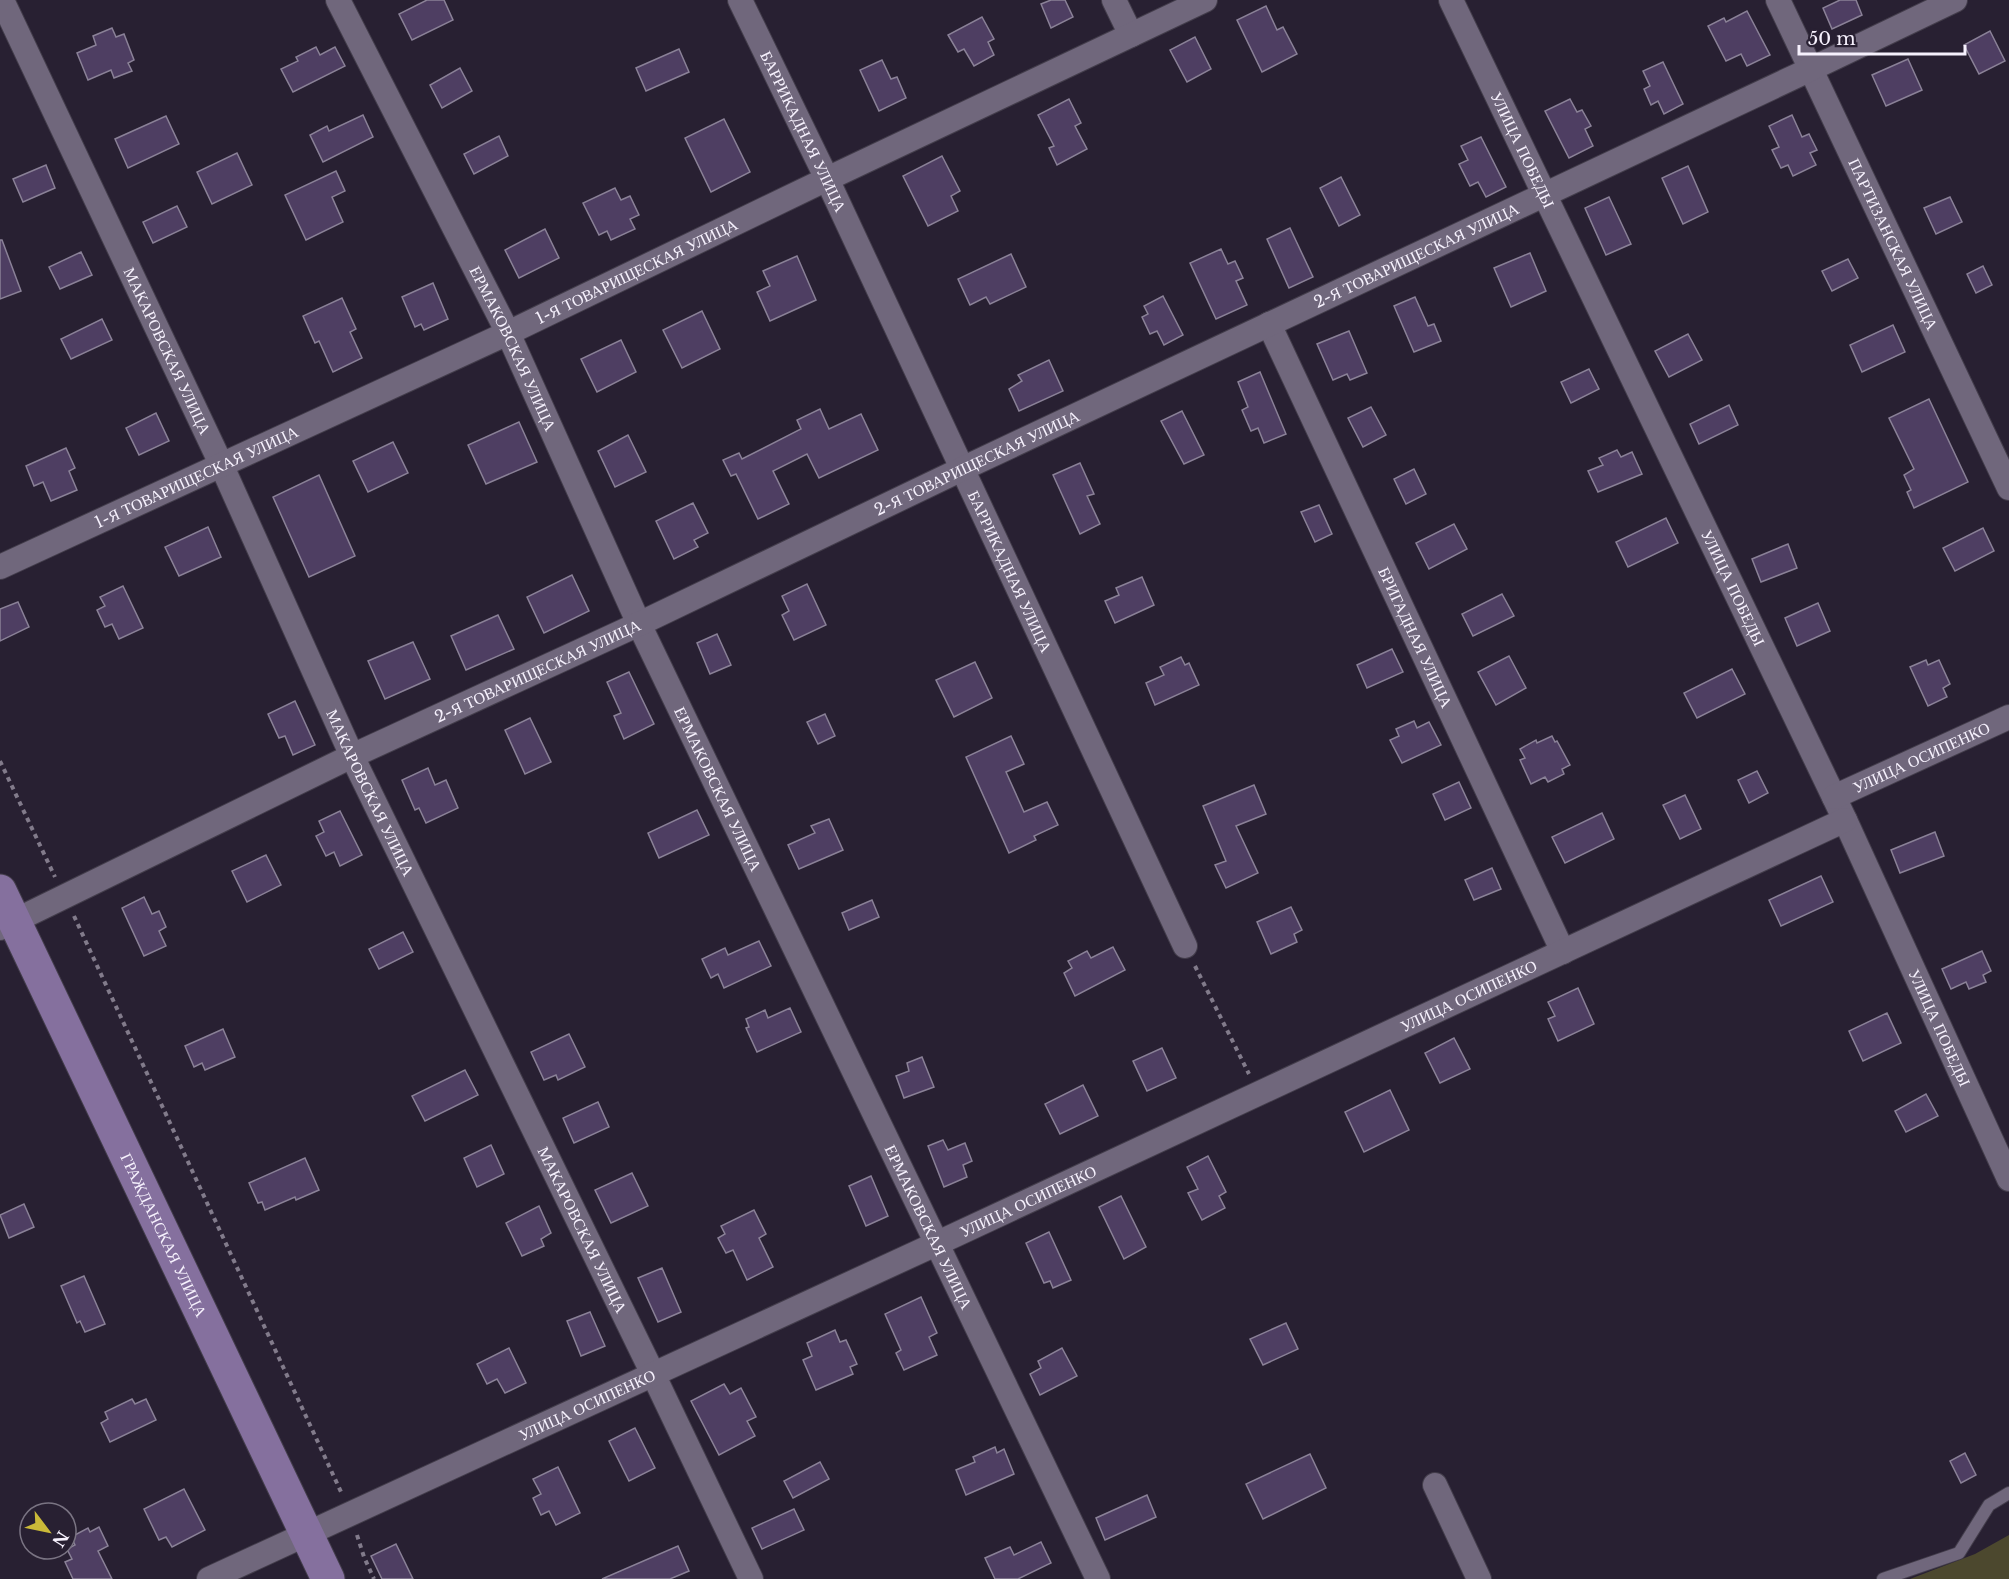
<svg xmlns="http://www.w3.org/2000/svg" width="2009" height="1579" viewBox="0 0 2009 1579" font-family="'Libre Baskerville',serif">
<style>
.green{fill:#4c482e}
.building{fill:#4e3e62;stroke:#8a8197;stroke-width:1.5}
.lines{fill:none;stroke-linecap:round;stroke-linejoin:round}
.service-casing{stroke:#433d4b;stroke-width:14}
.minor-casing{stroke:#433d4b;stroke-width:26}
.secondary-casing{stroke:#433d4b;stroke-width:35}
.path{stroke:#827b8b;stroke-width:4;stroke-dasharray:4.5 4.5;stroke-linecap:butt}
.service{stroke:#70677c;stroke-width:12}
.minor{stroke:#70677c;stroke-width:24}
.secondary{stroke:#85709e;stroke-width:33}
.labels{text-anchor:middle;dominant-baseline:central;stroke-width:4.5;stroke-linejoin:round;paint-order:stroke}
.street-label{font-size:16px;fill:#f6f1fd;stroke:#282032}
</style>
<rect width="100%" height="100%" fill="#282032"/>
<path class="green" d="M2009,1535V1579H1910L1975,1554Z"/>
<g class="building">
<path d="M427,0H444L453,20L412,40L399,14Z"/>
<path d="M1051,0H1065L1073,17L1051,28L1041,4Z"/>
<path d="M1840,0H1856L1862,15L1832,29L1823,8Z"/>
<path d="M1266,6L1277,30L1283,27L1297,54L1262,72L1237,20Z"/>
<path d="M1747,11L1770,55L1747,66L1741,54L1726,61L1708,26L1724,18L1726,22Z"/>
<path d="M982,17L994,39L988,42L994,55L974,66L964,49L958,52L948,35Z"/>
<path d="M112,28L116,37L124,34L134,60L128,63L132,71L114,78L111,70L88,80L77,53L96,45L93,36Z"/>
<path d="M1990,31L2005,61L1979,74L1964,45Z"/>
<path d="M1195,37L1211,69L1187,82L1170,50Z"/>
<path d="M316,47L320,55L335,47L345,66L293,92L281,69L298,61L296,57Z"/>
<path d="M679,49L689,72L646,91L636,68Z"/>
<path d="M1908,59L1922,90L1886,106L1872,75Z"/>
<path d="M882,60L891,79L897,77L906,98L879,111L860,70Z"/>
<path d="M1663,62L1683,104L1664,114L1658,101L1651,105L1644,89L1650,86L1643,71Z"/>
<path d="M460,68L472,91L442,108L430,85Z"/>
<path d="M1069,99L1081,123L1075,126L1087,149L1057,165L1049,148L1054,146L1038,115Z"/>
<path d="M1570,99L1577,112L1582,110L1591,126L1585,129L1593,146L1569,158L1545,111Z"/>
<path d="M363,115L373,137L323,162L310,135L327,126L329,131Z"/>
<path d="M1792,115L1802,137L1809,134L1817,150L1810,153L1816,165L1793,176L1788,165L1781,168L1772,150L1779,147L1769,126Z"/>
<path d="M166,116L179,144L128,168L115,139Z"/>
<path d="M724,119L750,172L711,192L685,138Z"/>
<path d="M499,136L508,156L474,174L464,154Z"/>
<path d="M1481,137L1506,187L1486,197L1478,182L1470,186L1459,164L1468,160L1461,146Z"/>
<path d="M237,153L252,185L212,204L197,172Z"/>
<path d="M942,156L960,191L951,196L958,211L928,226L903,176Z"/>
<path d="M46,165L55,188L23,202L13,179Z"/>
<path d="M1688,166L1708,212L1683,224L1662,178Z"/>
<path d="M336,171L345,191L332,197L343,222L306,240L285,195Z"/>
<path d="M1341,177L1360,215L1339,226L1320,188Z"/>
<path d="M615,188L621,200L630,196L639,215L630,219L635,229L611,240L607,231L599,235L583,203Z"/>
<path d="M1609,197L1631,244L1606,255L1585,208Z"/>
<path d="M1950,197L1962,222L1936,234L1924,208Z"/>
<path d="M177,206L187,227L153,243L143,222Z"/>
<path d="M1290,228L1313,277L1289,288L1267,239Z"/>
<path d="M545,229L559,258L519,278L505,250Z"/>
<path d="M0,240H2L21,291L0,299Z"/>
<path d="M1221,249L1228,264L1235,261L1243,278L1236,281L1247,305L1216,319L1190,263Z"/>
<path d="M81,252L92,275L60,289L49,267Z"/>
<path d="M1530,253L1546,291L1511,307L1494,268Z"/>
<path d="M1011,254L1026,287L990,304L986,297L970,305L958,279Z"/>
<path d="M797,256L816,300L770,321L757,292L770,286L763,271Z"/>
<path d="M1848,259L1858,278L1832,291L1822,271Z"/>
<path d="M1983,266L1992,285L1976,293L1967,274Z"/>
<path d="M433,283L448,319L424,330L421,324L415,327L402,297Z"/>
<path d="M1163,296L1183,335L1164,345L1157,331L1150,334L1142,317L1148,314L1144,306Z"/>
<path d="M1415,297L1428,326L1434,324L1441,341L1414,352L1394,306Z"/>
<path d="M342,298L356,329L350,332L362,358L333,372L319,341L315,343L303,316Z"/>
<path d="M702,311L720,349L682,368L663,330Z"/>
<path d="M102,319L112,340L71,359L61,339Z"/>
<path d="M1893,325L1905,352L1862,372L1850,345Z"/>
<path d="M1349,331L1367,373L1350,380L1347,374L1333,380L1317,344Z"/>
<path d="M1688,334L1702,360L1669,377L1655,351Z"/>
<path d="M621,340L636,372L597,392L581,359Z"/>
<path d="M1049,360L1063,391L1019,411L1009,389L1022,381L1018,375Z"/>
<path d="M1589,369L1599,389L1571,403L1561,382Z"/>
<path d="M1260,372L1286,434L1264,443L1258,428L1251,431L1242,410L1248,407L1238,382Z"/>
<path d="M1929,399L1968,482L1914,508L1907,492L1911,490L1904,475L1914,469L1889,418Z"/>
<path d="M1729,405L1738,425L1699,444L1690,424Z"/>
<path d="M1371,407L1386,435L1363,447L1348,418Z"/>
<path d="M820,409L829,429L861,414L878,450L819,478L807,454L773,471L789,504L758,519L736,474L731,476L723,460L739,453L742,459L801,429L797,420Z"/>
<path d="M1182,411L1204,455L1184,464L1161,421Z"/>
<path d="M156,413L169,441L139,455L126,428Z"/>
<path d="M519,422L537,462L486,484L468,445Z"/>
<path d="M628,435L646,472L615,487L598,451Z"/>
<path d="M393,442L408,473L368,492L353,461Z"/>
<path d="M66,448L75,468L69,471L77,490L51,501L43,482L34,486L26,466Z"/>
<path d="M1617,450L1621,457L1632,452L1642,474L1598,492L1588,471L1603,465L1599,458Z"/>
<path d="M1080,463L1094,494L1087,496L1100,524L1080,534L1053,475Z"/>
<path d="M1414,469L1426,494L1406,504L1394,479Z"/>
<path d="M319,475L355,556L309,577L273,497Z"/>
<path d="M693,503L708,533L694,540L698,547L674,559L656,521Z"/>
<path d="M1319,505L1332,534L1315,542L1301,512Z"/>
<path d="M1666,518L1678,543L1628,567L1616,542Z"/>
<path d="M1454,524L1467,549L1429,569L1416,543Z"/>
<path d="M208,527L221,557L179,576L165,547Z"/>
<path d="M1983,528L1994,551L1955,571L1943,548Z"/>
<path d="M1788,544L1797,568L1761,582L1752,559Z"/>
<path d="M572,575L589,611L544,633L527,597Z"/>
<path d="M1142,577L1154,605L1115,623L1105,601L1119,595L1116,588Z"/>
<path d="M807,584L826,625L794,640L782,615L789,611L782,596Z"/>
<path d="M123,586L143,628L119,639L112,624L105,627L97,610L105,606L100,597Z"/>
<path d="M1502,594L1514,616L1473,636L1462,614Z"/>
<path d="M18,602L29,627L0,641V609Z"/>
<path d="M1818,603L1830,631L1797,646L1785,618Z"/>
<path d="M498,615L514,649L466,670L451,636Z"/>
<path d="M717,634L731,665L710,674L697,643Z"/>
<path d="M413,642L430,679L385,699L368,661Z"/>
<path d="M1392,649L1403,672L1367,688L1357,665Z"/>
<path d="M1509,656L1526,688L1496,705L1478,672Z"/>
<path d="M1181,657L1185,665L1189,663L1199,685L1155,705L1146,683L1164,675L1160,667Z"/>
<path d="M1926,660L1928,665L1939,660L1950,684L1943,688L1947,697L1928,706L1910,667Z"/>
<path d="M975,662L992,698L954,717L936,680Z"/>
<path d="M1732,669L1745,694L1697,718L1684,693Z"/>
<path d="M629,672L654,724L624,739L614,716L621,713L607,682Z"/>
<path d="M295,701L315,745L293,755L285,736L279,738L268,714Z"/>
<path d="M825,714L835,736L818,744L807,722Z"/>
<path d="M530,718L551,762L525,774L505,730Z"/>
<path d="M1414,721L1417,728L1429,722L1441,745L1402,763L1390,740L1399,736L1396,729Z"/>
<path d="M1011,736L1024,764L1006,772L1024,812L1047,802L1058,825L1034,836L1036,840L1009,853L966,757Z"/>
<path d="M1552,736L1555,742L1557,741L1570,765L1562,769L1564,774L1548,782L1545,777L1531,784L1520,760L1525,758L1520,749L1536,740L1537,743Z"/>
<path d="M428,768L435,785L446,780L458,808L426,823L419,808L415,810L402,780Z"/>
<path d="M1757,771L1768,793L1749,803L1738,780Z"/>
<path d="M1459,782L1471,808L1445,820L1433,794Z"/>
<path d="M1254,785L1266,814L1236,826L1258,873L1226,888L1215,865L1226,861L1203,806Z"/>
<path d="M1685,795L1701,829L1680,839L1663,805Z"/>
<path d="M697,810L709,835L659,858L648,833Z"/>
<path d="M340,811L362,855L340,866L334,852L326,856L316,836L324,832L319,821Z"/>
<path d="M1602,813L1614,839L1565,863L1552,837Z"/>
<path d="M829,819L843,850L799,869L788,845L815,833L811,826Z"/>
<path d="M1935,832L1944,856L1900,873L1891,850Z"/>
<path d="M266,855L281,885L247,902L232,871Z"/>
<path d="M1492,868L1501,889L1474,900L1465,880Z"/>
<path d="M1821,876L1833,902L1781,926L1769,900Z"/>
<path d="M144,897L152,914L159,911L166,927L159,931L166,946L144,956L122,908Z"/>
<path d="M872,900L879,917L849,930L842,913Z"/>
<path d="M1291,907L1302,930L1294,934L1297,942L1271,954L1257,922Z"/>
<path d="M403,932L413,952L379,969L369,949Z"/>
<path d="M759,941L771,966L724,988L718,974L711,978L702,959L725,948L728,955Z"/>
<path d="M1113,947L1125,970L1075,996L1064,973L1072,968L1068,961L1087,951L1091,958Z"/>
<path d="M1982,951L1991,971L1983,975L1986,982L1969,989L1966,982L1951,989L1942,969Z"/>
<path d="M1578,988L1594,1024L1558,1041L1548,1019L1555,1016L1548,1002Z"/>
<path d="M790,1008L801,1032L757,1052L746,1028L749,1027L746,1019L765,1010L768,1018Z"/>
<path d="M1887,1013L1901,1043L1863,1061L1849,1031Z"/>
<path d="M223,1029L235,1057L205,1070L202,1063L194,1067L185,1046Z"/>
<path d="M569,1034L585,1067L558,1080L556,1075L544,1080L531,1052Z"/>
<path d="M1454,1038L1470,1069L1440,1083L1425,1053Z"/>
<path d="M1162,1048L1176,1078L1147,1091L1133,1061Z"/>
<path d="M922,1057L934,1087L904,1098L896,1076L909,1071L907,1063Z"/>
<path d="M465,1070L478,1095L425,1121L412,1096Z"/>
<path d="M1083,1085L1098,1116L1060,1134L1045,1104Z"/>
<path d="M1390,1090L1409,1130L1364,1152L1345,1112Z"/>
<path d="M1926,1094L1938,1116L1906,1132L1895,1111Z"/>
<path d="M598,1102L609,1127L574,1143L563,1118Z"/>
<path d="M943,1140L948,1150L965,1143L972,1161L963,1165L967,1177L944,1187L928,1146Z"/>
<path d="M491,1145L504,1174L477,1187L464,1158Z"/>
<path d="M1208,1156L1226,1192L1219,1196L1225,1208L1202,1220L1188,1193L1198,1189L1187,1167Z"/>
<path d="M305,1158L319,1190L296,1200L295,1197L265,1210L262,1202L258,1203L249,1183Z"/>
<path d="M632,1173L648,1206L611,1223L595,1190Z"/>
<path d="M871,1176L888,1216L866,1226L849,1186Z"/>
<path d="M1121,1196L1146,1247L1124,1259L1099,1207Z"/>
<path d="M24,1204L34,1227L9,1238L0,1215Z"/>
<path d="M539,1206L551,1233L541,1239L544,1246L522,1256L506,1223Z"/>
<path d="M754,1210L766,1234L759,1238L773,1267L747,1280L733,1250L726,1253L718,1238L725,1234L721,1226Z"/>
<path d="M1049,1232L1071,1280L1053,1288L1050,1281L1044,1283L1026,1243Z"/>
<path d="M662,1268L681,1312L658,1322L638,1278Z"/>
<path d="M84,1276L105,1324L85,1332L80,1321L77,1323L61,1286Z"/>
<path d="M921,1297L937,1333L929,1337L937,1355L904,1370L896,1353L901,1350L885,1314Z"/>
<path d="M590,1312L605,1346L581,1356L567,1321Z"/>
<path d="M1286,1323L1298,1349L1263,1365L1250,1339Z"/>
<path d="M835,1330L840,1342L846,1340L857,1364L850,1367L853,1374L816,1390L803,1360L812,1356L807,1343Z"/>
<path d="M509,1348L526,1383L505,1393L497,1379L487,1384L477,1364Z"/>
<path d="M1062,1348L1077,1376L1040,1395L1030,1374L1041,1368L1038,1361Z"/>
<path d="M724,1384L730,1394L741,1388L756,1417L747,1421L755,1436L719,1455L691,1401Z"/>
<path d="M132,1399L135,1404L146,1399L156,1420L110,1442L101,1423L108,1419L105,1412Z"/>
<path d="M635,1428L655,1468L629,1481L609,1441Z"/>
<path d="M995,1447L997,1453L1004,1449L1014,1474L966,1495L956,1470L975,1462L973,1457Z"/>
<path d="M1965,1453L1976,1475L1961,1483L1950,1461Z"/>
<path d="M1310,1454L1326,1488L1263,1519L1246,1484Z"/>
<path d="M820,1462L829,1479L793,1498L784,1481Z"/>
<path d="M558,1467L580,1513L556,1525L549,1511L541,1515L533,1498L541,1494L533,1479Z"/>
<path d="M184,1489L205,1530L172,1547L166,1537L159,1540L144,1509Z"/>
<path d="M1147,1495L1156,1517L1105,1540L1096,1518Z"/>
<path d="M794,1509L804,1530L762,1549L752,1528Z"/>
<path d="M99,1527L108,1546L98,1551L112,1579H73L65,1562L72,1559L67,1549L75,1545L71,1537L88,1528L90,1532Z"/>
<path d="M1041,1542L1051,1563L1018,1579H995L985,1558L1010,1547L1014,1555Z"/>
<path d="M396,1544L413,1579H382L371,1556Z"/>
<path d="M678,1546L689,1571L670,1579H602Z"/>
</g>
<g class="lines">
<g class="service-casing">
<path id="service" d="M1883,1579L1959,1553L1989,1505L2009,1493"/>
</g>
<g class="minor-casing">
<g id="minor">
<path id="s1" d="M2,0L221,464L352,756L653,1374L751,1579"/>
<path id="s2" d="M338,0L508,333L639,624L1098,1579"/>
<path id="s3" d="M740,0L827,179L1185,946"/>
<path d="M1114,0L1131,35"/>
<path id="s4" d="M1451,0L1845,820L2009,1179"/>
<path id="s5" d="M1778,0L2009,488"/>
<path id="s6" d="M1269,324L1563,952"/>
<path id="s7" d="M0,567L508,333L827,179L1205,0"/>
<path id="s8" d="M1834,797L2009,717"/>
<path id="s9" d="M0,928L352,756L639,624L962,469L1809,70L1955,0"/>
<path d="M1435,1485L1479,1579"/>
<path id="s10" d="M209,1579L938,1243L1845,820"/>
</g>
</g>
<g class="secondary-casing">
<g id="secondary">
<path id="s11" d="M0,891L328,1579"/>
</g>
</g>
<g class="path">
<path d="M0,761L55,877"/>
<path d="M74,916L342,1494"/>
<path d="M1195,966L1249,1074"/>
<path d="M357,1535L364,1557L374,1579"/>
</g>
<use href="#service" class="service"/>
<use href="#minor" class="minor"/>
<use href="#secondary" class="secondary"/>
</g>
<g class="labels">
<g class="street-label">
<text stroke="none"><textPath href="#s3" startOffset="146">БАРРИКАДНАЯ УЛИЦА</textPath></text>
<text stroke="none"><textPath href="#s4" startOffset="166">УЛИЦА ПОБЕДЫ</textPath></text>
<text stroke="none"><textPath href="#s5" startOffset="270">ПАРТИЗАНСКАЯ УЛИЦА</textPath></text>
<text stroke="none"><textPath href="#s9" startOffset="1568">2-Я ТОВАРИЩЕСКАЯ УЛИЦА</textPath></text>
<text stroke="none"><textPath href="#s7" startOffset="702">1-Я ТОВАРИЩЕСКАЯ УЛИЦА</textPath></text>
<text stroke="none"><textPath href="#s2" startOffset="390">ЕРМАКОВСКАЯ УЛИЦА</textPath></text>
<text stroke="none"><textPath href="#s1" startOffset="388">МАКАРОВСКАЯ УЛИЦА</textPath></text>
<text stroke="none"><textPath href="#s9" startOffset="1082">2-Я ТОВАРИЩЕСКАЯ УЛИЦА</textPath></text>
<text stroke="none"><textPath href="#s7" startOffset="216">1-Я ТОВАРИЩЕСКАЯ УЛИЦА</textPath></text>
<text stroke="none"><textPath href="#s3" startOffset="632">БАРРИКАДНАЯ УЛИЦА</textPath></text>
<text stroke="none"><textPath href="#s4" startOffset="652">УЛИЦА ПОБЕДЫ</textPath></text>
<text stroke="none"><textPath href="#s6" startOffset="346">БРИГАДНАЯ УЛИЦА</textPath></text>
<text stroke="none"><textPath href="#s9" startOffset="596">2-Я ТОВАРИЩЕСКАЯ УЛИЦА</textPath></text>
<text stroke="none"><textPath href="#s8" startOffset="96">УЛИЦА ОСИПЕНКО</textPath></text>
<text stroke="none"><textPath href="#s2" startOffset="876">ЕРМАКОВСКАЯ УЛИЦА</textPath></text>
<text stroke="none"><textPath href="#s1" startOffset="874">МАКАРОВСКАЯ УЛИЦА</textPath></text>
<text stroke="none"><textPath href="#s10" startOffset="1388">УЛИЦА ОСИПЕНКО</textPath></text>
<text stroke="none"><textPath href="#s4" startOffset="1138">УЛИЦА ПОБЕДЫ</textPath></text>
<text stroke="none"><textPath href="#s10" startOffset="902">УЛИЦА ОСИПЕНКО</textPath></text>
<text stroke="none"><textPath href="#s2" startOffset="1362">ЕРМАКОВСКАЯ УЛИЦА</textPath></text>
<text stroke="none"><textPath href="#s1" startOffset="1360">МАКАРОВСКАЯ УЛИЦА</textPath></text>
<text stroke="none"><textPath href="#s11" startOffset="381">ГРАЖДАНСКАЯ УЛИЦА</textPath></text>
<text stroke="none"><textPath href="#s10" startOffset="416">УЛИЦА ОСИПЕНКО</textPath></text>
</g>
</g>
<g transform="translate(48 1531) rotate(122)"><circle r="28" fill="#282032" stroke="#7a7483" stroke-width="1.5"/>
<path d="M0-4.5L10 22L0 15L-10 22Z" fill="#cbba39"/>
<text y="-9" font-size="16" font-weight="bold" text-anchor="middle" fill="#f6f1fd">N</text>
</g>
<path d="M1799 45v9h166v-9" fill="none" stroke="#f6f1fd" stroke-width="3"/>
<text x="1808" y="45" font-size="18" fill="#f6f1fd" stroke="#282032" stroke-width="4.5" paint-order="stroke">50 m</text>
</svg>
